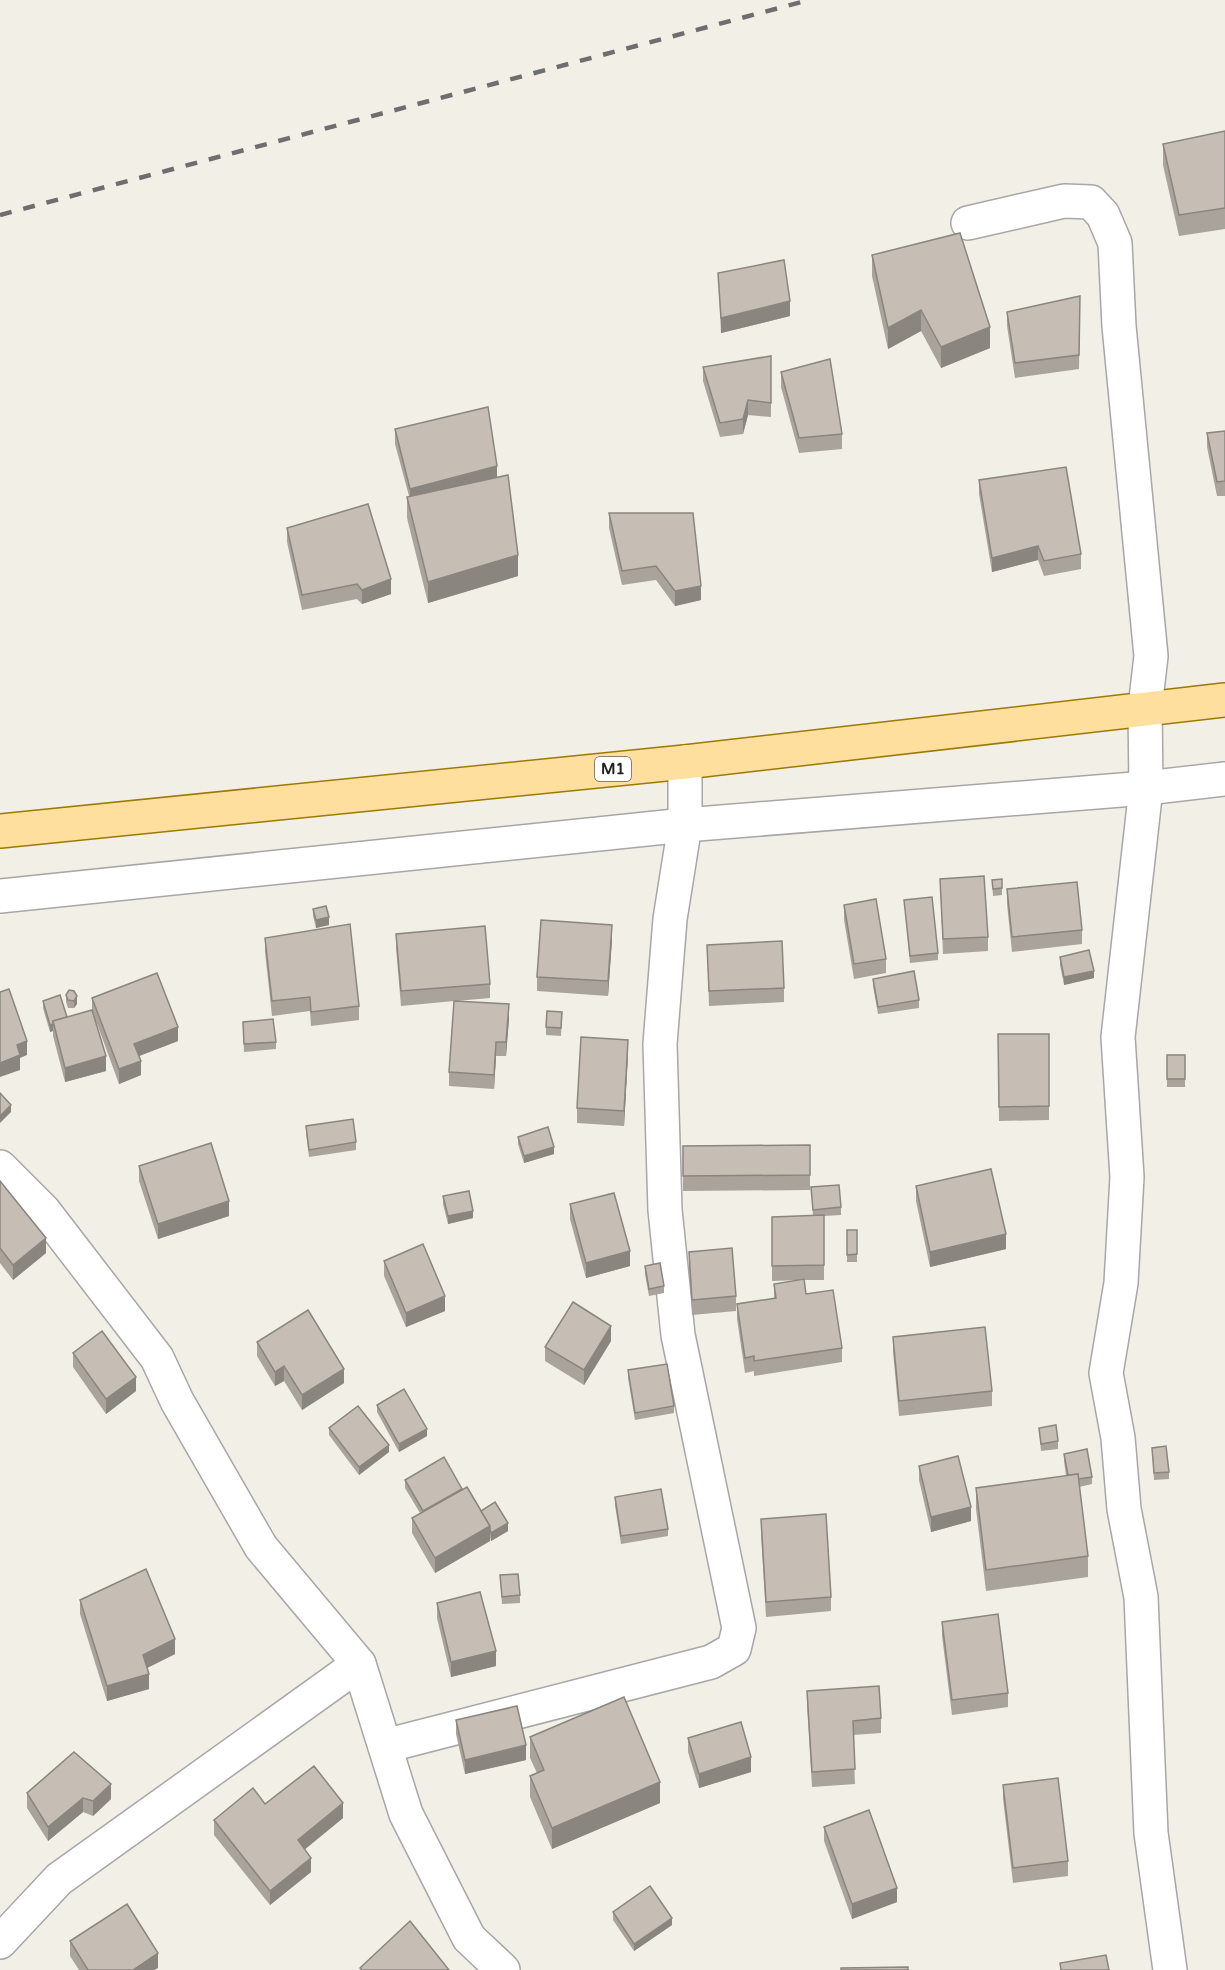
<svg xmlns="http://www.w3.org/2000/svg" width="1225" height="1970" viewBox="0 0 1225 1970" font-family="'Varela Round',sans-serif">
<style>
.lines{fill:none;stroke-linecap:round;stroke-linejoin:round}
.minor-casing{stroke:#a7a7a7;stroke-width:36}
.primary-casing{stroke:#9d7900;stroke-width:36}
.minor{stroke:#fff;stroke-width:33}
.primary{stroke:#ffdf9e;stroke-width:33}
.rail{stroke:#6e6e6e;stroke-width:4.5;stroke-dasharray:12 12;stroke-linecap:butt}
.wall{fill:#aaa39c}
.shaded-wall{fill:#8b857f}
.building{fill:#c6beb5;stroke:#8b857f;stroke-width:1.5}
.labels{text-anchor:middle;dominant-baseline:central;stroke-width:6;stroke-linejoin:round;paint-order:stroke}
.shield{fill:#fff;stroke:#636363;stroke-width:1.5}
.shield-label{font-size:15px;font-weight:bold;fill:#202020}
</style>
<rect width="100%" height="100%" fill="#f1efe6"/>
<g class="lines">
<g class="minor-casing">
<g id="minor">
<path d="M968,223L1064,201L1091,202L1103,215L1115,243L1119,326L1151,656L1145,708L1146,788L1118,1037L1127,1177L1121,1283L1106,1373L1118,1438L1124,1509L1141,1597L1151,1833L1170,1970"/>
<path d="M0,896L685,825L1146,788L1225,779"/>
<path d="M0,1167L44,1211L157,1358L177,1401L261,1547L359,1664L406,1814L469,1938L503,1970"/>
<path d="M385,1746L711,1662L734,1649L739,1628L678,1335L665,1210L660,1044L670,919L685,825V762"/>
<path d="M0,1942L59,1879L359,1664"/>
</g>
</g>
<g class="primary-casing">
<path id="primary" d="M0,831L685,762L1225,700"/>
</g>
<use href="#minor" class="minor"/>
<use href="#primary" class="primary"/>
<path class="rail" d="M0,215L809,0"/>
</g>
<g class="wall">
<path d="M1225,131V229L1179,236L1163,165V144Z"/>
<path d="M872,255L990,348L941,368L921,331L888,349L872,276Z"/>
<path d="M718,273L790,316L721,333Z"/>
<path d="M1080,296L1079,369L1015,378L1007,326V312Z"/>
<path d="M771,356V417L748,415L743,434L720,437L703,381V367Z"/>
<path d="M781,372L842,434V449L799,453L781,387Z"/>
<path d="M395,429L497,477L518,576L428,603L407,518V497L409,496L395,444Z"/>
<path d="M1225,431V496H1217L1207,447V433Z"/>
<path d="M979,480L1081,554V569L1044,576L1038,560L992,572L979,494Z"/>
<path d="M609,513L701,600L675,606L656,580L622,585L609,528Z"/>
<path d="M287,528L391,594L362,604L357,599L302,610L287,542Z"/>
<path d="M940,879L988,937V951L943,954Z"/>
<path d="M992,880L1002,888V895L993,896Z"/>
<path d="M1007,889L1082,930V944L1012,952L1007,904Z"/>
<path d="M904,900L938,953V960L910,963Z"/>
<path d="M844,905L886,959V973L854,979L844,920Z"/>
<path d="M313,909L329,925L316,928L313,916Z"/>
<path d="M396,934L490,984V998L457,1001L509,1019L506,1056H496L494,1089L449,1086V1072L454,1001L401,1006L396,948Z"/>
<path d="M265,938L359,1006V1020L311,1026L310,1011L272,1016L265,952Z"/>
<path d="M612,940L608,996L537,991V977Z"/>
<path d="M707,945L784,988V1002L709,1006Z"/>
<path d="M1060,957L1094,978L1064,985L1060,965Z"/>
<path d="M873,979L919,1000V1008L878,1014L873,986Z"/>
<path d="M69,990L77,1004L74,1008H68L66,1002V995Z"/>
<path d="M92,998L178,1041L139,1056L141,1075L119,1084L96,1021L106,1071L65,1082L53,1036V1031L50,1032L43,1008V1001L67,1017L92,1010Z"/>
<path d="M562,1012L561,1036L546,1035V1027Z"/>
<path d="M243,1022L276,1042V1049L244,1052Z"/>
<path d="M998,1034H1049V1120L999,1121Z"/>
<path d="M628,1055L624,1126L577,1123V1108Z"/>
<rect x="1167" y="1055" width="18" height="32"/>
<path d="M306,1126L356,1142V1150L309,1157L306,1133Z"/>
<path d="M518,1137L554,1154L524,1163L518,1144Z"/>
<path d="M810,1145V1190L683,1191V1146Z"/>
<path d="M139,1166L229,1216L158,1239L139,1181Z"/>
<path d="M0,1181L46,1253L13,1280L0,1263Z"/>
<path d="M916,1186L1006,1249L930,1267L916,1201Z"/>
<path d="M811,1187L841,1207V1215L824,1216V1280H804L806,1294L842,1348V1362L754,1376V1371L745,1373L737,1319V1304L774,1299V1284L800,1280L772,1281V1217L813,1216Z"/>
<path d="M443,1196L473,1218L448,1224L443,1204Z"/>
<path d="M570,1204L630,1266L586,1278L570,1219Z"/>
<rect x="847" y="1230" width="10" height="32"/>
<path d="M689,1252L736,1296V1311L692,1315L689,1267Z"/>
<path d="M384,1261L445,1311L406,1327L384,1276Z"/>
<path d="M645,1266L664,1286V1293L649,1296L645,1274Z"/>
<path d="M893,1337L992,1391V1406L899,1416L893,1352Z"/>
<path d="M611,1341L584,1385L545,1361V1347Z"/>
<path d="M257,1342L344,1383L302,1410L284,1381L275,1386L257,1356Z"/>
<path d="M73,1353L136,1391L106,1414L73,1367Z"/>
<path d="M628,1370L674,1406V1413L635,1420L628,1378Z"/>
<path d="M377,1405L427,1436L399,1452L377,1412Z"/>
<path d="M329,1428L389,1452L359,1475L329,1435Z"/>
<path d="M1039,1428L1058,1441V1449L1041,1451Z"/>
<path d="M1152,1448L1169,1472V1479L1154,1480Z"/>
<path d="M1064,1454L1092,1477V1484L1079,1487L1088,1556V1577L986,1591L976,1509V1488L1066,1476L1064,1461Z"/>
<path d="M919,1466L971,1521L931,1532L919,1480Z"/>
<path d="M405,1480L462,1489L481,1511L508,1531L491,1541L490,1537V1541L435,1573L412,1533V1518L420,1513L405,1488Z"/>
<path d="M615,1497L668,1529V1536L621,1544L615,1505Z"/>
<path d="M761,1519L831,1597V1611L766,1617L761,1534Z"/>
<path d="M500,1575L520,1595V1603L502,1604Z"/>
<path d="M80,1600L175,1654L147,1668L149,1689L107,1701L80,1614Z"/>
<path d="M437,1603L496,1666L451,1677L437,1618Z"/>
<path d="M942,1622L1008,1693V1707L952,1715L942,1636Z"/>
<path d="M807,1691L881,1718V1733L853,1735L855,1784L812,1787L807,1705Z"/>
<path d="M456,1720L526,1760L465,1774L456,1734Z"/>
<path d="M530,1737L660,1803L552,1849L530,1797V1776L537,1773L530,1758Z"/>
<path d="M688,1738L751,1772L699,1788L688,1752Z"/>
<path d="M1003,1785L1068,1861V1876L1013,1883L1003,1799Z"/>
<path d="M27,1793L111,1799L93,1816L83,1812L48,1841L27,1808Z"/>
<path d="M265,1804L343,1818L305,1849L311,1872L270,1905L214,1835V1820Z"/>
<path d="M824,1827L897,1902L852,1919L824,1841Z"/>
<path d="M613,1912L672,1925L634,1951L613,1920Z"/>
<path d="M70,1941L158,1968L154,1970H79L70,1956Z"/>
</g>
<g class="shaded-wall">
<path d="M790,301V316L721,333V318Z"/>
<path d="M921,310V331L888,349V328Z"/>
<path d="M990,327V348L941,368V347Z"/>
<path d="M748,400V415L743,434V419Z"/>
<path d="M497,466V480L410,503V489Z"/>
<path d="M1038,546V560L992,572V558Z"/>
<path d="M518,555V576L428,603V582Z"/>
<path d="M391,579V594L362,604V590Z"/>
<path d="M701,586V600L675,606V591Z"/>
<path d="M329,917V925L316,928V920Z"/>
<path d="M612,925V940L608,996V981Z"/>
<path d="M1094,971V978L1064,985V977Z"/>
<path d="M77,996V1004L74,1008V1001Z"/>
<path d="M509,1004V1019L506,1056V1042Z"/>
<path d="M53,1024V1031L50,1032V1025Z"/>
<path d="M178,1027V1041L134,1058V1044Z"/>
<path d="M628,1040V1055L624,1126V1111Z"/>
<path d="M27,1041V1055L20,1058V1070L0,1077V1063L17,1045Z"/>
<path d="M496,1042V1056L494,1089V1075Z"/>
<path d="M106,1056V1071L65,1082V1068Z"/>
<path d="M141,1061V1075L119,1084V1069Z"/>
<path d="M11,1105V1112L0,1123V1116Z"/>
<path d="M554,1147V1154L524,1163V1156Z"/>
<path d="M229,1201V1216L158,1239V1224Z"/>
<path d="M473,1211V1218L448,1224V1216Z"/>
<path d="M1006,1234V1249L930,1267V1252Z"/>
<path d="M46,1238V1253L13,1280V1265Z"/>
<path d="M630,1251V1266L586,1278V1263Z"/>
<path d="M445,1296V1311L406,1327V1313Z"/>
<path d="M611,1326V1341L584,1385V1370Z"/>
<path d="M284,1366V1381L275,1386V1372Z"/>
<path d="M344,1369V1383L302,1410V1395Z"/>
<path d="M136,1377V1391L106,1414V1399Z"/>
<path d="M427,1429V1436L399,1452V1444Z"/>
<path d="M389,1445V1452L359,1475V1467Z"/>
<path d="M971,1507V1521L931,1532V1517Z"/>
<path d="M508,1523V1531L491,1541V1533Z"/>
<path d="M490,1526V1541L435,1573V1558Z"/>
<path d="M175,1639V1654L143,1670V1655Z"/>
<path d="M496,1651V1666L451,1677V1662Z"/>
<path d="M149,1674V1689L107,1701V1686Z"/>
<path d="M526,1745V1760L465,1774V1760Z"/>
<path d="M751,1757V1772L699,1788V1774Z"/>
<path d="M660,1782V1803L552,1849V1828Z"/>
<path d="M111,1784V1799L93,1816V1801Z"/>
<path d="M83,1798V1812L48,1841V1827Z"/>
<path d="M343,1803V1818L298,1855V1840Z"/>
<path d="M311,1858V1872L270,1905V1891Z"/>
<path d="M897,1888V1902L852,1919V1904Z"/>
<path d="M672,1918V1925L634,1951V1944Z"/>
<path d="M158,1953V1968L154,1970H133Z"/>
</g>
<g class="building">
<path d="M1225,131V208L1179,215L1163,144Z"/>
<path d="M960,233L990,327L941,347L921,310L888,328L872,255Z"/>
<path d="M784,260L790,301L721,318L718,273Z"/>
<path d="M1080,296L1079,355L1015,363L1007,312Z"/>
<path d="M771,356V403L748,400L743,419L720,423L703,367Z"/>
<path d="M830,359L842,434L799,438L781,372Z"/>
<path d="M488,407L497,466L410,489L395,429Z"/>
<path d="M1225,431V481L1217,482L1207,433Z"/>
<path d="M1066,467L1081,554L1044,561L1038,546L992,558L979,480Z"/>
<path d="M508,475L518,555L428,582L407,497Z"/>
<path d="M368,504L391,579L362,590L357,584L302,595L287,528Z"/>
<path d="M609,513H693L701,586L675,591L656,566L622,571Z"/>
<path d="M984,876L988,937L943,939L940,879Z"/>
<path d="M1002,879V888L993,889L992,880Z"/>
<path d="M1077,882L1082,930L1012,937L1007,889Z"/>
<path d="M932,897L938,953L910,956L904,900Z"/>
<path d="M876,899L886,959L854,964L844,905Z"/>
<path d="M326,906L329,917L316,920L313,909Z"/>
<path d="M541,920L612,925L608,981L537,977Z"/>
<path d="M350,924L359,1006L311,1012L310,997L272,1001L265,938Z"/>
<path d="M485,926L490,984L401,991L396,934Z"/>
<path d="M782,941L784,988L709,991L707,945Z"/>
<path d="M1089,950L1094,971L1064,977L1060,957Z"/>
<path d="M914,971L919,1000L878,1007L873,979Z"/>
<path d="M157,973L178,1027L134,1044L141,1061L119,1069L92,998Z"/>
<path d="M9,989L27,1041L17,1045L20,1055L0,1063V992Z"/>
<path d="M69,990L74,991L77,996L74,1001L68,1000L66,995Z"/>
<path d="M60,995L67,1017L53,1021V1024L50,1025L43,1001Z"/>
<path d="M454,1001L509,1004L506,1042H496L494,1075L449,1072Z"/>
<path d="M92,1010L106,1056L65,1068L53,1021Z"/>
<path d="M547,1011L562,1012L561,1028L546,1027Z"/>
<path d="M273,1019L276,1042L244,1044L243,1022Z"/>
<path d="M998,1034H1049V1106L999,1107Z"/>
<path d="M581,1037L628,1040L624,1111L577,1108Z"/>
<rect x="1167" y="1055" width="18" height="24"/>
<path d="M0,1093L11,1105L0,1116Z"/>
<path d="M353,1119L356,1142L309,1150L306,1126Z"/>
<path d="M548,1127L554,1147L524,1156L518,1137Z"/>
<path d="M211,1143L229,1201L158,1224L139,1166Z"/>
<path d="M810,1145V1175L683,1176V1146Z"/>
<path d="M991,1169L1006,1234L930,1252L916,1186Z"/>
<path d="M0,1181L46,1238L13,1265L0,1248Z"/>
<path d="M839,1185L841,1207L813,1210L811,1187Z"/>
<path d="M469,1191L473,1211L448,1216L443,1196Z"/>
<path d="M614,1193L630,1251L586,1263L570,1204Z"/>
<path d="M824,1215V1265L772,1266V1217Z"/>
<path d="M847,1230H857V1254L847,1255Z"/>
<path d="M423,1244L445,1296L406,1313L384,1261Z"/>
<path d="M732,1248L736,1296L692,1300L689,1252Z"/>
<path d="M660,1263L664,1286L649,1289L645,1266Z"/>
<path d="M804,1279L806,1294L833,1290L842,1348L754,1361V1356L745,1358L737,1304L776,1298L774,1284Z"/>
<path d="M573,1302L611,1326L584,1370L545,1347Z"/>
<path d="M308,1310L344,1369L302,1395L284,1366L275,1372L257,1342Z"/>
<path d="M985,1327L992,1391L899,1401L893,1337Z"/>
<path d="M102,1331L136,1377L106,1399L73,1353Z"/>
<path d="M667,1364L674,1406L635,1413L628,1370Z"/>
<path d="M404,1389L427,1429L399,1444L377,1405Z"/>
<path d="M358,1406L389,1445L359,1467L329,1428Z"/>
<path d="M1056,1425L1058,1441L1041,1444L1039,1428Z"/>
<path d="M1166,1446L1169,1472L1154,1473L1152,1448Z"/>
<path d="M1087,1449L1092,1477L1078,1479V1474L1068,1475L1064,1454Z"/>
<path d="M958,1456L971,1507L931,1517L919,1466Z"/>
<path d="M444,1457L462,1489L423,1511L405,1480Z"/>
<path d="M1078,1474L1088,1556L986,1570L976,1488Z"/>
<path d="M467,1487L490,1526L435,1558L412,1518Z"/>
<path d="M661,1489L668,1529L621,1536L615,1497Z"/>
<path d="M495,1502L508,1523L491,1533L490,1530V1526L481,1511Z"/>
<path d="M826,1514L831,1597L766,1602L761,1519Z"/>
<path d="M146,1569L175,1639L143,1655L149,1674L107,1686L80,1600Z"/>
<path d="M518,1574L520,1595L502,1597L500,1575Z"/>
<path d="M480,1592L496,1651L451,1662L437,1603Z"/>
<path d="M998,1614L1008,1693L952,1700L942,1622Z"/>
<path d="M879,1686L881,1718L853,1721L855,1769L812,1772L807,1691Z"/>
<path d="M624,1697L660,1782L552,1828L530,1776L544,1770L530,1737Z"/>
<path d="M517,1706L526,1745L465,1760L456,1720Z"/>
<path d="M741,1722L751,1757L699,1774L688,1738Z"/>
<path d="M74,1752L111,1784L93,1801L83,1798L48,1827L27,1793Z"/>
<path d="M314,1766L343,1803L298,1840L311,1858L270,1891L214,1820L253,1788L265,1804Z"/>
<path d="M1058,1778L1068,1861L1013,1868L1003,1785Z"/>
<path d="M869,1810L897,1888L852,1904L824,1827Z"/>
<path d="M650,1886L672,1918L634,1944L613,1912Z"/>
<path d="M127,1904L158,1953L133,1970H88L70,1941Z"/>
<path d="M410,1921L449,1970H362L360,1968Z"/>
<path d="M1106,1955L1109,1970H1061L1060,1963Z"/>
<path d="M908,1967V1970H841V1968Z"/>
</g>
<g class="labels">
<rect class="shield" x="595" y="757" width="36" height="24" rx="4.5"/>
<g class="shield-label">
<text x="613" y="769">M1</text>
</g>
</g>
</svg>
